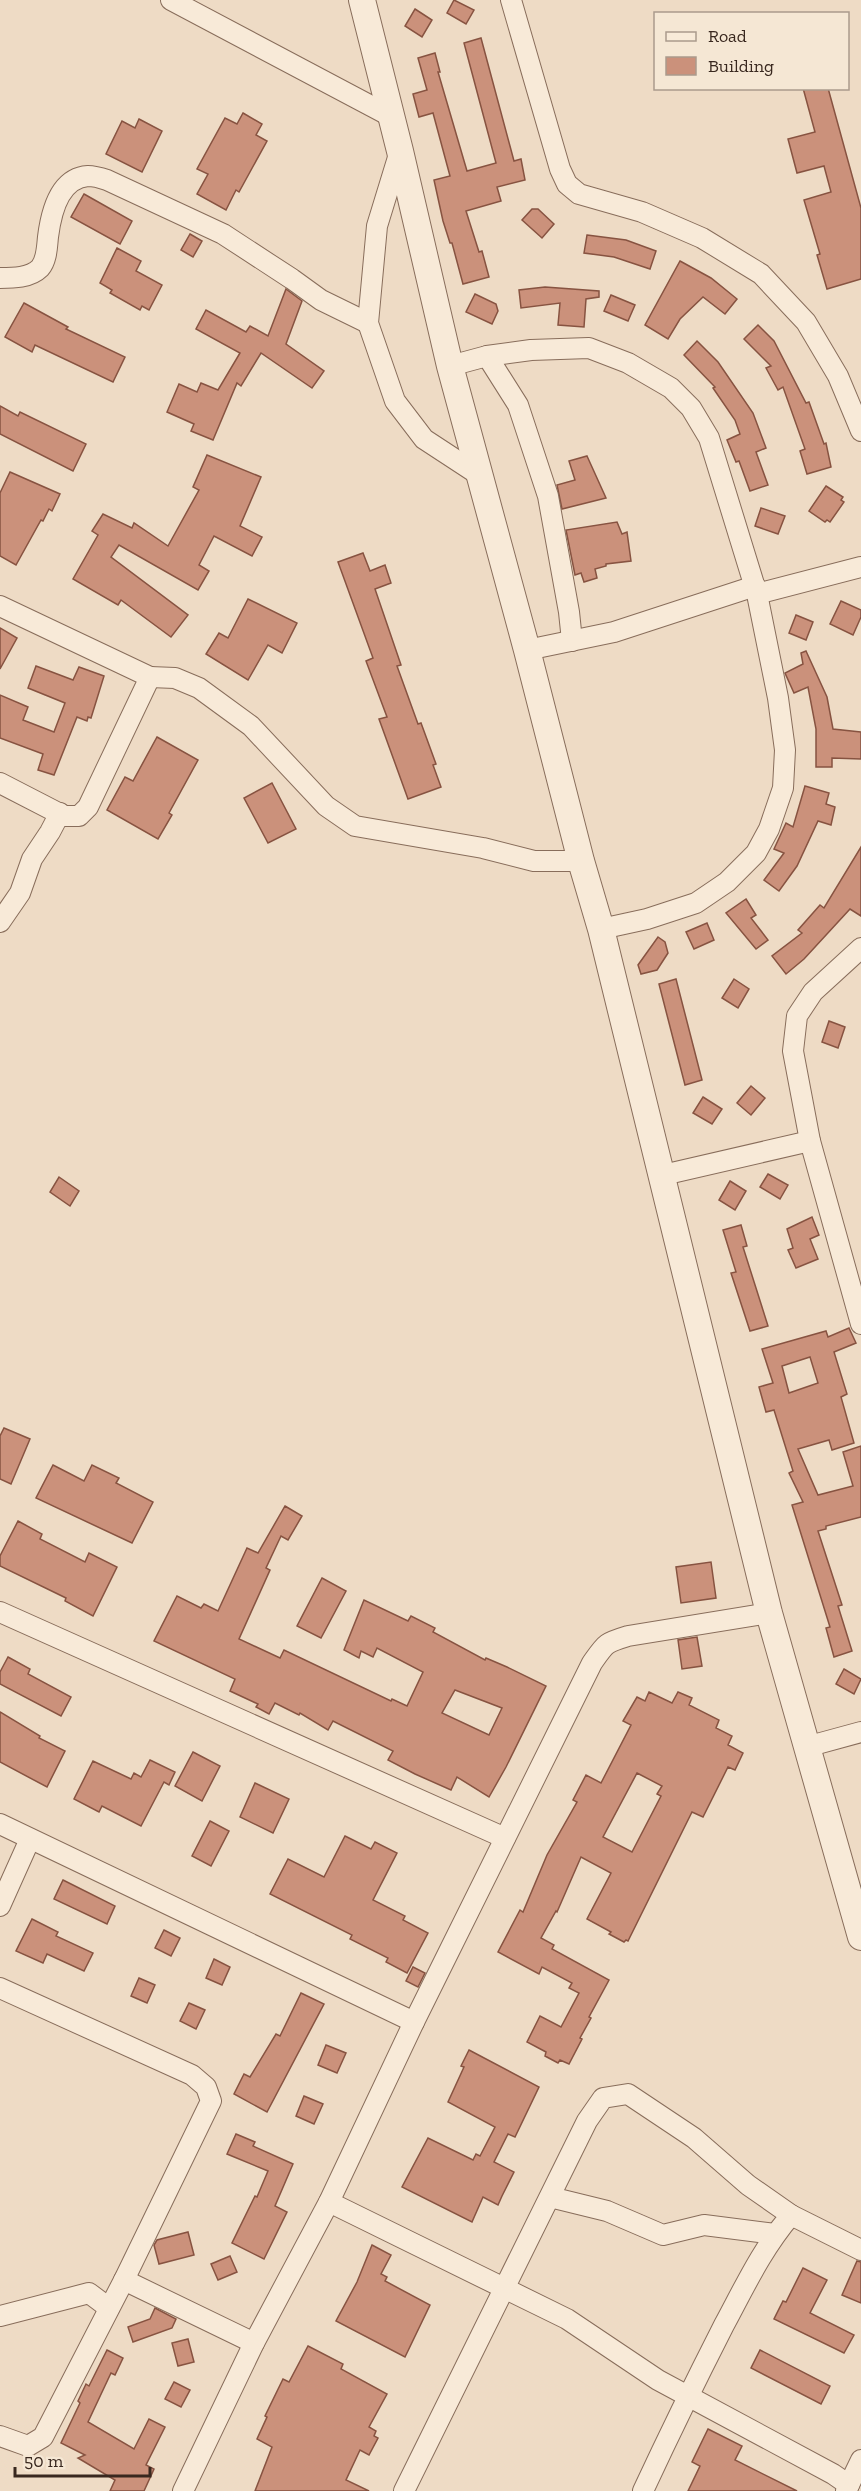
<svg xmlns="http://www.w3.org/2000/svg" width="861" height="2491" viewBox="0 0 861 2491" font-family="'Zilla Slab',serif">
<style>
.building{fill:#cb917b;stroke:#875341;stroke-width:1.5;fill-rule:evenodd}
.lines{fill:none;stroke-linecap:round;stroke-linejoin:round}
.minor-casing{stroke:#886d5b;stroke-width:22}
.tertiary-casing{stroke:#886d5b;stroke-width:28}
.minor{stroke:#f8ead8;stroke-width:20}
.tertiary{stroke:#f8ead8;stroke-width:26}
</style>
<rect width="100%" height="100%" fill="#eedbc5"/>
<g class="building">
<path d="M454,0L474,10L466,24L447,13Z"/>
<path d="M415,9L432,20L422,37L405,26Z"/>
<path d="M481,38L514,161L521,159L525,180L497,187L501,201L466,211L479,252L482,251L489,277L463,284L452,243H450L443,221L434,180L450,176L433,113L419,117L413,94L427,90L418,58L435,53L440,72H438L467,171L496,163L464,43Z"/>
<path d="M803,88H828L861,208V279L827,289L817,255L820,254L804,200L831,192L824,166L797,173L788,139L815,132Z"/>
<path d="M243,113L262,124L256,135L267,141L239,192L236,190L226,210L197,194L208,174L197,169L225,118L237,124Z"/>
<path d="M139,119L162,131L142,172L106,154L122,121L135,128Z"/>
<path d="M84,194L132,221L120,244L71,217Z"/>
<path d="M532,209H538L554,224L542,238L522,220Z"/>
<path d="M190,234L202,241L193,257L181,250Z"/>
<path d="M587,235L626,240L656,251L650,269L614,257L584,253Z"/>
<path d="M117,248L141,261L136,271L162,285L149,310L142,306L140,310L110,293L112,290L100,283Z"/>
<path d="M680,261L711,278L737,299L725,314L703,297L680,319L668,339L645,325Z"/>
<path d="M545,287L599,291V297L586,299L584,327L558,325L560,303L521,308L519,290Z"/>
<path d="M286,289L302,301L286,344L324,371L312,388L261,353L241,386L237,383L213,440L191,431L194,424L167,412L179,384L197,392L201,383L218,390L240,353L196,329L206,310L246,332L250,326L268,336Z"/>
<path d="M475,294L496,304L498,311L492,324L466,312Z"/>
<path d="M611,295L635,305L628,321L604,311Z"/>
<path d="M24,303L68,327L66,329L125,357L113,382L35,345L32,352L5,337Z"/>
<path d="M758,325L774,341L806,403L809,402L824,444L826,443L831,467L807,474L800,451L805,449L783,387L778,390L766,368L771,366L744,339Z"/>
<path d="M697,341L718,362L753,413L766,448L756,452L768,485L750,491L739,461L736,462L727,440L740,434L735,420L713,388L715,387L684,355Z"/>
<path d="M0,406L18,416L20,412L86,444L73,471L0,434Z"/>
<path d="M207,455L261,477L240,526L262,537L252,556L214,536L199,565L209,571L198,590L119,545L111,557L188,615L171,637L121,600L118,605L73,579L98,535L92,531L103,514L132,528L134,523L168,546L199,490L193,487Z"/>
<path d="M587,456L606,498L562,509L557,485L575,480L569,461Z"/>
<path d="M10,472L60,494L52,511L49,509L43,521L41,520L16,565L0,556V493Z"/>
<path d="M826,486L843,497L841,500L844,502L830,522L827,520L825,522L809,511Z"/>
<path d="M761,508L785,516L778,534L755,526Z"/>
<path d="M617,522L622,534L627,532L631,561L606,564V566L595,569L597,578L584,582L581,573L575,575L566,530Z"/>
<path d="M363,553L370,571L385,565L391,583L375,589L401,665L397,666L418,724L421,723L436,764L433,765L441,787L408,799L379,719L387,717L366,661L373,658L338,562Z"/>
<path d="M248,599L297,623L282,653L268,645L248,680L206,654L219,633L228,638Z"/>
<path d="M841,601L861,610V617L853,635L830,624Z"/>
<path d="M796,615L813,622L806,640L789,633Z"/>
<path d="M0,628L17,638L0,669Z"/>
<path d="M806,651L827,697L833,729L861,732V759L832,758V767H816V729L808,687L794,693L785,673L803,664L801,653Z"/>
<path d="M36,666L73,680L79,667L104,676L91,718L88,717L87,721L77,717L54,775L38,770L43,754L0,738V695L28,707L23,720L54,732L65,703L28,688Z"/>
<path d="M157,737L198,760L169,813L172,815L158,839L107,810L125,777L133,781Z"/>
<path d="M272,783L296,829L268,843L244,798Z"/>
<path d="M805,786L829,793L826,804L835,807L831,825L818,821L797,866L779,891L764,880L784,853L774,849L786,823L793,827Z"/>
<path d="M861,847V916L850,909L804,959L786,974L772,956L802,933L798,930L820,905L824,908Z"/>
<path d="M746,899L756,915L751,918L768,940L756,949L726,913Z"/>
<path d="M707,923L714,940L694,949L686,932Z"/>
<path d="M658,937L665,942L668,953L657,970L641,974L638,965Z"/>
<path d="M676,979L702,1080L685,1085L659,984Z"/>
<path d="M734,979L749,989L738,1008L722,998Z"/>
<path d="M829,1021L845,1027L838,1048L822,1042Z"/>
<path d="M751,1086L765,1098L751,1115L737,1103Z"/>
<path d="M703,1097L722,1109L712,1124L693,1113Z"/>
<path d="M768,1174L788,1185L780,1199L760,1187Z"/>
<path d="M59,1177L79,1191L70,1206L50,1192Z"/>
<path d="M730,1181L746,1191L735,1210L719,1200Z"/>
<path d="M812,1217L819,1235L810,1239L818,1259L796,1268L788,1250L793,1248L787,1229Z"/>
<path d="M741,1225L747,1246L743,1247L768,1326L750,1331L731,1273L736,1272L723,1230Z"/>
<path d="M849,1328L856,1343L834,1352L847,1394L841,1397L854,1443L832,1450L829,1440L798,1449L818,1495L853,1486L843,1452L861,1446V1517L826,1526V1529L818,1531L842,1605L838,1606L852,1651L834,1657L826,1628L830,1627L792,1505L803,1502L789,1473L793,1471L774,1410L766,1412L759,1387L773,1383L762,1349L826,1331L828,1337ZM810,1357L818,1383L789,1393L782,1366Z"/>
<path d="M4,1428L30,1439L11,1484L0,1479V1436Z"/>
<path d="M53,1465L84,1481L92,1465L119,1478L116,1483L153,1502L132,1543L36,1498Z"/>
<path d="M285,1506L302,1516L288,1540L281,1536L266,1568L270,1570L239,1639L280,1658L284,1650L391,1701L392,1699L407,1706L423,1672L377,1648L373,1657L361,1651L359,1658L344,1650L364,1600L408,1621L411,1616L435,1628L433,1632L485,1660L486,1658L507,1667L546,1686L506,1767L489,1797L457,1777L451,1790L415,1774L388,1760L393,1751L333,1721L328,1730L300,1713L299,1715L275,1703L269,1714L256,1707L258,1704L230,1691L235,1679L154,1641L177,1596L201,1608L204,1604L218,1611L247,1548L258,1553ZM455,1690L502,1708L489,1735L442,1713Z"/>
<path d="M18,1521L42,1534L40,1539L85,1562L89,1553L117,1567L93,1616L65,1601L66,1598L0,1566V1556Z"/>
<path d="M711,1562L716,1598L681,1603L676,1567Z"/>
<path d="M322,1578L346,1591L321,1638L297,1626Z"/>
<path d="M697,1637L702,1666L682,1669L678,1640Z"/>
<path d="M8,1657L30,1669L28,1674L71,1697L61,1716L0,1684V1672Z"/>
<path d="M844,1669L861,1679L854,1694L836,1684Z"/>
<path d="M649,1692L672,1703L678,1692L692,1698L689,1705L719,1720L716,1728L732,1736L728,1745L743,1753L735,1770L728,1767L703,1817L692,1812L628,1941L626,1940L624,1942L609,1934L611,1932L587,1919L611,1873L581,1857L557,1912L556,1911L541,1938L554,1945L552,1949L609,1980L589,2017L591,2018L580,2038L582,2039L569,2064L560,2060L558,2063L545,2056L546,2052L527,2042L540,2016L561,2027L579,1993L569,1988L572,1983L542,1967L539,1974L498,1952L520,1910L523,1912L547,1855L577,1802L573,1800L586,1775L601,1783L631,1725L623,1721L637,1697L645,1701ZM637,1773L662,1786L657,1794L661,1796L632,1852L603,1837Z"/>
<path d="M0,1712L40,1736L39,1738L65,1751L47,1787L0,1762Z"/>
<path d="M193,1752L220,1766L202,1801L175,1786Z"/>
<path d="M150,1760L175,1772L169,1785L164,1782L141,1826L102,1806L99,1812L74,1799L93,1761L131,1779L134,1773L141,1777Z"/>
<path d="M255,1783L289,1799L273,1833L240,1817Z"/>
<path d="M210,1821L229,1831L211,1866L192,1856Z"/>
<path d="M345,1836L371,1849L375,1842L397,1853L373,1900L405,1916L403,1920L428,1933L407,1973L386,1962L388,1958L350,1939L352,1935L270,1894L288,1859L324,1877Z"/>
<path d="M63,1880L115,1906L107,1924L54,1899Z"/>
<path d="M32,1919L58,1932L56,1936L93,1953L84,1971L47,1954L43,1963L16,1951Z"/>
<path d="M164,1930L180,1938L171,1956L155,1948Z"/>
<path d="M214,1959L230,1967L222,1985L206,1978Z"/>
<path d="M413,1967L425,1973L418,1987L406,1981Z"/>
<path d="M139,1978L155,1985L147,2003L131,1996Z"/>
<path d="M301,1993L324,2004L267,2112L234,2094L244,2074L250,2077L276,2034L280,2036Z"/>
<path d="M189,2003L205,2010L196,2029L180,2021Z"/>
<path d="M326,2045L346,2053L337,2073L318,2065Z"/>
<path d="M469,2050L539,2087L515,2137L508,2134L494,2162L514,2172L502,2196L498,2205L483,2197L472,2222L402,2187L428,2138L473,2160L476,2154L480,2156L495,2127L448,2102L464,2067L461,2066Z"/>
<path d="M304,2096L323,2104L314,2124L296,2116Z"/>
<path d="M236,2134L255,2142L253,2146L293,2164L275,2206L287,2212L264,2259L232,2243L255,2196L257,2197L268,2171L227,2154Z"/>
<path d="M188,2232L194,2255L159,2264L154,2245L157,2240Z"/>
<path d="M372,2245L391,2255L381,2274L387,2277L385,2281L430,2305L405,2357L336,2321L357,2282Z"/>
<path d="M230,2256L237,2272L218,2280L211,2264Z"/>
<path d="M857,2261L861,2262V2303L842,2295Z"/>
<path d="M803,2268L827,2280L810,2313L854,2335L844,2353L774,2319L783,2301L786,2302Z"/>
<path d="M155,2308L176,2319L172,2328L133,2342L128,2327L150,2319Z"/>
<path d="M188,2339L194,2362L178,2366L172,2343Z"/>
<path d="M308,2346L343,2364L341,2369L387,2394L369,2427L376,2431L374,2436L378,2438L369,2455L360,2450L346,2480L369,2491H255L272,2447L257,2439L267,2417L265,2416L283,2379L289,2382Z"/>
<path d="M107,2350L123,2358L115,2375L111,2373L88,2422L134,2449L149,2419L165,2427L146,2465L154,2469L144,2491H110L115,2480L78,2458L85,2455L61,2443L80,2403L78,2401L86,2384L89,2386Z"/>
<path d="M760,2350L830,2386L821,2404L751,2368Z"/>
<path d="M174,2382L190,2390L181,2407L165,2399Z"/>
<path d="M708,2429L742,2446L735,2460L797,2491H688L700,2466L692,2462Z"/>
</g>
<g class="lines">
<g class="minor-casing">
<g id="minor">
<path d="M171,0L390,116"/>
<path d="M511,0L560,169L567,184L579,194L642,212L702,238L761,274L806,322L838,376L861,431"/>
<path d="M400,151L377,226L368,323L395,401L424,439L479,475"/>
<path d="M0,278C13,278 30,278 40,268C47,260 47,246 48,237C51,213 59,178 88,176C94,176 101,178 107,180L223,234L292,279L321,300L368,323"/>
<path d="M487,356L518,405L548,496L569,612L572,641"/>
<path d="M450,366L487,356L531,350L589,348L628,363L671,388L691,408L709,438L757,594L778,698L785,750L783,788L769,829L756,853L727,882L696,903L647,919L601,929"/>
<path d="M757,594L861,567"/>
<path d="M0,606L150,677L88,807L79,816H64L0,783"/>
<path d="M527,650L614,632L755,586"/>
<path d="M150,677L175,678L199,688L251,726L326,806L355,826L483,848L534,861H581"/>
<path d="M0,922L20,893L32,859L50,832L60,813"/>
<path d="M861,948L813,992L797,1016L793,1051L810,1141L861,1324"/>
<path d="M663,1175L810,1141"/>
<path d="M0,1612L505,1838"/>
<path d="M806,1747L861,1732"/>
<path d="M0,1824L414,2022"/>
<path d="M0,1906L30,1839"/>
<path d="M0,1988L192,2075L206,2087L211,2101L124,2280L43,2437L28,2446L0,2436"/>
<path d="M550,2197L607,2211L663,2235L704,2225L775,2234"/>
<path d="M329,2202L567,2319L658,2380L833,2474L849,2485"/>
<path d="M791,2215L861,2250"/>
<path d="M124,2280L254,2343"/>
<path d="M0,2316L89,2293L109,2308"/>
<path d="M183,2491L254,2343L329,2202L414,2022L592,1663C606,1643 605,1643 628,1636L769,1613"/>
<path d="M404,2491L587,2121L603,2098L628,2094L694,2138L748,2185L791,2215C762,2249 745,2286 724,2325C696,2380 669,2435 643,2491"/>
<path d="M846,2491L861,2460"/>
</g>
</g>
<g class="tertiary-casing">
<path id="tertiary" d="M362,0L400,151L450,366L527,650L581,861L601,929L769,1613L861,1937"/>
</g>
<use href="#minor" class="minor"/>
<use href="#tertiary" class="tertiary"/>
</g>
<rect x="654" y="12" width="195" height="78" fill="#f5e7d4" stroke="#aa9b8c" stroke-width="1.5"/>
<rect x="666" y="32" width="30" height="9" fill="#f8ead8" stroke="#aa9b8c" stroke-width="1.5"/>
<text x="708" y="42" font-size="18" fill="#39281f">Road</text>
<rect x="666" y="57" width="30" height="18" fill="#cb917b" stroke="#aa9b8c" stroke-width="1.5"/>
<text x="708" y="72" font-size="18" fill="#39281f">Building</text>
<path d="M15 2467v9h135v-9" fill="none" stroke="#39281f" stroke-width="3"/>
<text x="24" y="2467" font-size="18" fill="#39281f" stroke="#f5e7d4" stroke-width="4.5" paint-order="stroke">50 m</text>
</svg>
